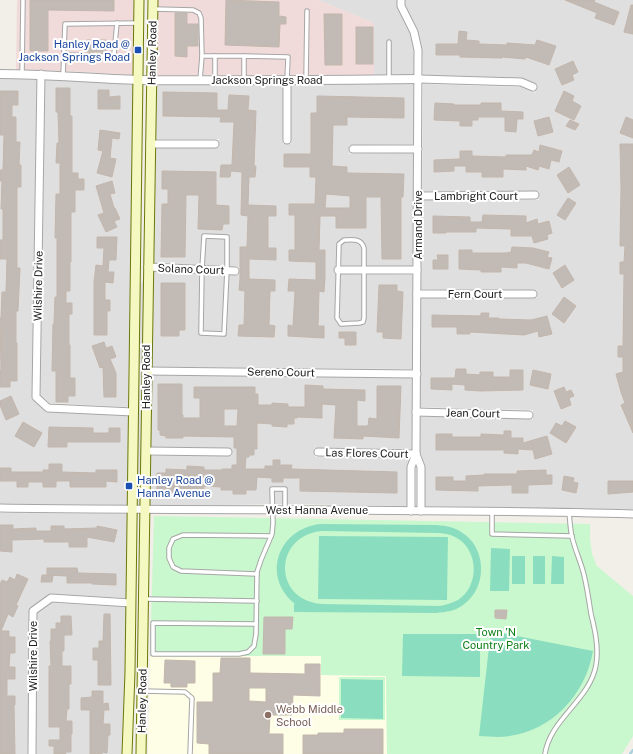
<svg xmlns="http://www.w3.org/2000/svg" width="633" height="754" viewBox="0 0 633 754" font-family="'Public Sans',sans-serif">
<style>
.residential{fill:#e0dfdf}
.commercial{fill:#f1dbda}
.education{fill:#fefee6}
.park{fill:#c9f8ce}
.pitch{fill:#8bddbf;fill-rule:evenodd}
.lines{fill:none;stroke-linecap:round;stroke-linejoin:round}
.stream{stroke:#abd1dd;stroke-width:2.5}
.building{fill:#c2bbb5;stroke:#c3b6ac;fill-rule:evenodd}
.service-casing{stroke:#a6a6a6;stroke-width:5.5}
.minor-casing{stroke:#a6a6a6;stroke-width:9}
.tertiary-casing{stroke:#a6a6a6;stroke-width:10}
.secondary-casing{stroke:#6b7909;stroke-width:11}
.service{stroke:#fff;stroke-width:3.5}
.minor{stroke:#fff;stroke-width:7}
.tertiary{stroke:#fff;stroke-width:8}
.secondary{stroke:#f5f8c1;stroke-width:9}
.transit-dot{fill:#1a4fb4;stroke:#fff;stroke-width:1.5}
.education-dot{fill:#8d6e63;stroke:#fff;stroke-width:1.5}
.labels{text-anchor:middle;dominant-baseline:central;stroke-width:4;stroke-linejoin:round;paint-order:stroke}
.transit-label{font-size:11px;fill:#164399;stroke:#fff;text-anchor:end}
.street-label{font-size:11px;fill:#222;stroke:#fff}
.park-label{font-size:11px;fill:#10801b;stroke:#fff}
.education-label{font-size:11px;fill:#785e54;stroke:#fff;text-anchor:start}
</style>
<rect width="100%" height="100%" fill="#f2efe9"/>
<g class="residential">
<path d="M318,0H397L398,8L411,34L414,50L415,75H374V23Z"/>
<path d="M405,0H633V510L425,506V467L420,451V416L533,419V410L420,407L421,298H537V290L421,289L422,200H539V191H422L423,84L521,87L535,93L538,85L522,78L423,75L422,49L418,31L405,5Z"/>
<path d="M0,79H37L32,397L34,400L48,412L128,416V505L0,504Z"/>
<path d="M45,79L134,84L128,407L50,403L40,395Z"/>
<path d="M415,83L414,144L349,145V154L414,153V266H335L334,274L413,275V369L150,367L152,272L238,275L239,267L152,263L154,148H219V139H155L156,84L283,85V144H291V85Z"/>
<path d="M144,279L141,506H136L139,287Z"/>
<path d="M150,375L413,378L412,449L314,448L315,457L410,458L407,467V506L285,504L149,506L150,456H232L231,448L150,447Z"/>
<path d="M0,513L128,514L127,598L51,594L31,608L29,611L28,754H0Z"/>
<path d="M52,603L127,607L125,704L123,706L125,708L123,754H36L37,614Z"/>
</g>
<g class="commercial">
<path d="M17,0H135V75L63,71L16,70Z"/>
<path d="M157,0H318L374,23V75L287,76L156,75Z"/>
</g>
<path class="education" d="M150,656H321V675L386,676L387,754H148Z"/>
<g class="park">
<path d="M154,516L590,524V539L592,554L597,566L633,596V736L622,754H387L386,676L321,675V656H150Z"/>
<rect x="339" y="677" width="46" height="43"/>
</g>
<g class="pitch">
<path d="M320,524L437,525C446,526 454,527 461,532C487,547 488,588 463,605C455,611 446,612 436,613L294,612V604H295C261,576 278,529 320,524ZM324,531L437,533C443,533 449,534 455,537C479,549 480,586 458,600C452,603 446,605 440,606L322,604C271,600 274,533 324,531Z"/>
<path d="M319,536L448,537L447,600L318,599Z"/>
<path d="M491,548L510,549L509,591H490Z"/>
<rect x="512" y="556" width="13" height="28"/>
<rect x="533" y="556" width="12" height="28"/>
<path d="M552,556L564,557V584H551Z"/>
<path d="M497,632L593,651C585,698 547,736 498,737C492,737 485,736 479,736L490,638L493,633Z"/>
<path d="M403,634H480V677L402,676Z"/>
<path d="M341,679L383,680V719L341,718Z"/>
</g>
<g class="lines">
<path class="stream" d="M630,754L633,750"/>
</g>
<g class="building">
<path d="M30,0H114V11L48,10V51H30Z"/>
<path d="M226,0L279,2V16L286,17V24H280L279,47L225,45Z"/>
<path d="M565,0H595L594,2L619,12L614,25L595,18L597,13Z"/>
<path d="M631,5H633V34L624,32Z"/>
<path d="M175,13H187V24H198V46H187V57L175,56Z"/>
<path d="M324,14H342V65H325Z"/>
<rect x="356" y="27" width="17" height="37"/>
<path d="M459,31L467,32L466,40L479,41V44L507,45V43L535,45L537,40L556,46L549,65L526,57L525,59L502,57V58L460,57V55H436V44H458Z"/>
<rect x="87" y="40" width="19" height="12"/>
<path d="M573,61L578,72L572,75L574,80L562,85L555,69Z"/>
<path d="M56,88H70V116H72V173H78V179H84V190H75V212H71V262H70V291H66V303H72V314H69V345H70V378H75V396H68V402H56V371H52L53,324H54L55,297H57V238H55L56,194H60V163H56L57,143H59L58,112H56Z"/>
<path d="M98,90H109V97L120,96V109H98Z"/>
<path d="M0,91H18V105H12V117H16V142H20L19,165H21V187H17V268H20L18,311H16V343H17V381H10V387H0V370H1L0,318H1L2,292H6L7,259H0V240H3V209H1L2,181H0V170H3L4,135H0Z"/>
<path d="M564,91L574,96L572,101L581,106L574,120L555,111Z"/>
<path d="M163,92L217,93V110H228L229,95L249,96L248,110L256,111L254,166H256L255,177H249L248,205L276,206V216H268V248H276V260L249,259V279L275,280V291H270L269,325L275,326L274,337L238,336L239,325H244L245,291L239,290L240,279V247H247L248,216L241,215L242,172L231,171L230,177H220L221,165H232L234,122H220L221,117L163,116Z"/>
<path d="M317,96L404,98V118L347,117V125H333L332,166L347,167V173L404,174L403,197H401V259H382L381,197H366V228H336V216H320L319,250H325V278L324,292L319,291L318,326H324V338L288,336V325L293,326L295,291H288L289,279L316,280V262L289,261V250H295V215H289V204H315L316,177H310V167H284V154H311V113H317ZM326,194L350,196V208H325Z"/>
<path d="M435,103L454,104V105H481V103H501V111L523,112V119H517L516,132L505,131V117H478V120H472V126H460V121L434,120Z"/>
<path d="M549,117L553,132L538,136L534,121Z"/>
<path d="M626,117L633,120V138L620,133Z"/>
<path d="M570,120L579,124L575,130L566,126Z"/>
<path d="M100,130L120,133L119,139L112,138L110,158L116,159L112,177L97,173L103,151L98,150Z"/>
<path d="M620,144H633V433L621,405L625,403L621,392L616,374L623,372V357H618V346H623L624,274H620V262H624L625,246H620L621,188Z"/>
<path d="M540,145L562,151L559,162L551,160L549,169L539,166L538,170L526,166V170L503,169V177H482V172H466V166H454V171L434,172V160L460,159V151H472V156L506,157V155H532L534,150L539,152Z"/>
<path d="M569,167L580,185L568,193L557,175Z"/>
<path d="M162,171L216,172V205L229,206V224H223L222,230L198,229L199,195H186L185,257H161L162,204H168V189H162Z"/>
<path d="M112,181L115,193L110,194L114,208H115L120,219L114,221L117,227L106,232L98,215L104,213L96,186Z"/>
<path d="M568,198L576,203L565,220L557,215Z"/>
<path d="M483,215L526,216V223L537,219L538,224L549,221L552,233L547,235L548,239L534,243L532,236H511V229L476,228V232H446V233H433V216L470,217V222H482Z"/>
<path d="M97,237H117L116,260H109L108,272H114L113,283L105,282V300H110V311H107V335H94V282L96,265L103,266L104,248H97Z"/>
<path d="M512,247L533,248L549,252L547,257L552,258L549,269L526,263H517V268L501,267V272H481V270L459,269V250H472V253H506L511,252Z"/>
<path d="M437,255H448V269H433V260H438Z"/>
<path d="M565,265L574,280L562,288L553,273Z"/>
<path d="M161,283H185V330H179V336H161Z"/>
<path d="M379,285H397V291L403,292L401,339L383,338V332H377Z"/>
<path d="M564,297L576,306L564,323L552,314Z"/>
<path d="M481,313H489L488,318H499V319L531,320L547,316L552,334L539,337L538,331L524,335L470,332V334H457V327H432V315L481,316Z"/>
<path d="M339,332H356V345H345V338H339Z"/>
<path d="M104,342L106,348L112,346L116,357L110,359L116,373V397H104L103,367L100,368L92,346Z"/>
<path d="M456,369H466V374L480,375V372H493V377H510V370H523V390L480,391L465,390V385L452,384V390L431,389V378H455Z"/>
<path d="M533,370L551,374L548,389L530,385Z"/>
<path d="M158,384H182V415H183V418H200V398H194V387H255V394H258V405H272V403L288,404V407H305V385L323,386V389L365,390V401L357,400V426H368L369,418L377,419V386H401L399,438L363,436V439L334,438L336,405L322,404V418L297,417V418H294V424H287V427L272,426V424L257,423V449H254V455H249V457H246L245,469H265V466H273V460H280V465H292L291,469L397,472V493L300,491V478H283V482H272V478L257,477L256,490H246V494H233V490H221V487L204,486V489H181V493L157,492V473H166V469L187,470V466L204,467V470H222V469H232V465H237V448H234V437L183,436V438H166V436L160,435V430H158ZM224,409H238L237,426H224Z"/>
<path d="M564,387L566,392L571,390L574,396L569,398L571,405L561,409L554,391Z"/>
<path d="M11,396L19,414L6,420L0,405V401Z"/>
<path d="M565,421L576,427L566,443L550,433L556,423L562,426Z"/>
<path d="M23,422L42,433L34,447L15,436Z"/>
<path d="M49,427L93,428V433H109V428H120V442H67V447H48Z"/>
<path d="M504,431H511V438H523V443L547,436L552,454L535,459L533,450L518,449V454L504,453V450H436V434H452V437H481V434L504,435Z"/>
<path d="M49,464H62V472L96,473V470H117V482L106,481V487H70V481H56V487H43V482H28V487H17V481H0V468H11V472H43V470H49Z"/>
<path d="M546,470V475H552V484L528,485V493H512V485L478,486V491L436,490V477H453V481H466V476L484,475V474H517V471Z"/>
<path d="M564,476L574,478L573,482L578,483L576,493L562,490Z"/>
<path d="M608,481H633V492L608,494Z"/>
<path d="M0,525H13V529L36,528V531H51V526H64V529L97,528V526L117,530L114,542L87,537V547H69V542H44V539L12,540V552L0,551Z"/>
<path d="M47,568H77L78,573L116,574V585L92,584V583H67V576L47,575Z"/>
<path d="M17,574L28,579L16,605L18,606L13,617L8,614L1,631H9V637H15V653H10L9,667H15V679H7V696H15V705H14L15,754H0V584L2,580L7,582L10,577L15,580Z"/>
<path d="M42,575H53L52,582H41Z"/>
<path d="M495,610H507L506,619L495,618Z"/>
<path d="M104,614H110L111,685H98V660H93V648H99V641H103Z"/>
<path d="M61,616H71L72,635H64V651H62V666H71V684H69V709H67L66,721H72V734H71V752H65L66,754H54V746H49V740H60V727H49V666H51L50,641H51V629H56V623H61Z"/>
<path d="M264,617H293L292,629H285V654H263Z"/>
<path d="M221,658H250V673L305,674V664H320V696L293,695L292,715H270L269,734H283V754H209V744L197,743V702H213V673H220ZM249,688H266V702L249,701Z"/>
<path d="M165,660L195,661V683H187V687H171V683H164Z"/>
<path d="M92,691H103V704L108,703L109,710H104L103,724H110V735H108L107,753L102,752V754H90V710H81V698L92,697Z"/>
<path d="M344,729H383V754H303V735H318V733H344Z"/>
</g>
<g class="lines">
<g class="service-casing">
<g id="service">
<path d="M154,9L193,10L199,13L201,18L202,56"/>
<path d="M389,42V78"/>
<path d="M64,55L108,56L114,54L117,23"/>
<path d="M215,56H244"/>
<path d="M22,74L23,0"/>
<path d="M63,75L65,24L139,23"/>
<path d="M306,79L307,11"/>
<path d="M200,80L202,56H215V80"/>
<path d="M244,80V56L288,57L287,80"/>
<path d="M204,236L227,237V270L224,334L201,333L202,269Z"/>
<path d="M344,240C353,240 361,238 364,248V318L363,322L359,323L341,324L337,318L339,244Z"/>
<path d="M492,511V534L572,536"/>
<path d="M257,574L181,571L173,567L169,558V548L173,539L183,535L271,536"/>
<path d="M145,599L257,601"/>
<path d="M256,624L153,623V654H239L248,652L254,646L256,634L257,572L261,560L272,534L273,523L272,489H285V509"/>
<path d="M142,691L185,692L192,698L190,754"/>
<path d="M545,754C550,719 590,700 596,665C599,648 595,630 591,614C589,601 587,587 584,575C581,562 575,550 572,537C570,529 570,520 569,512"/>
</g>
</g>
<g class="minor-casing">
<g id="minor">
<path d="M401,0V6L414,32L418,50L416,454L421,467V511"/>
<path d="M41,74L36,397L48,408L133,412"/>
<path d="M419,79L521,82L533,87"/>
<path d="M287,140V81"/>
<path d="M150,144H215"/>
<path d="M353,149H418"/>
<path d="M418,196L535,195"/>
<path d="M148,267L235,271"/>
<path d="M338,270H417"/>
<path d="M417,294H533"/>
<path d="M146,371L417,374"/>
<path d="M416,412L529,415"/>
<path d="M146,451L228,452"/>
<path d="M318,452L416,454"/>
<path d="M0,508C211,511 422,508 633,514"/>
<path d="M411,511V467L416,454"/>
<path d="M32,754L33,611L51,598L131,603"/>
</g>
</g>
<g class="tertiary-casing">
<path id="tertiary" d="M0,74C47,74 93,79 139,80C233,81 326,80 419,79"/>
</g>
<g class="secondary-casing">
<g id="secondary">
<path d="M127,754L130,672L139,0"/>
<path d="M141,754L153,0"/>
</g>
</g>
<use href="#service" class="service"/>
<use href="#minor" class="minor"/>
<use href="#tertiary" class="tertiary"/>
<use href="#secondary" class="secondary"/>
</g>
<g class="transit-dot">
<rect x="134" y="46" width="8" height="8" rx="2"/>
<rect x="125" y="482" width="8" height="8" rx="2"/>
</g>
<circle class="education-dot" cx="268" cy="715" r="4"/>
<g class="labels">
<g class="transit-label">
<text x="130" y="44">Hanley Road @<tspan x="130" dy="13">Jackson Springs Road</tspan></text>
<text x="137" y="480" text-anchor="start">Hanley Road @<tspan x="137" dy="13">Hanna Avenue</tspan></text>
</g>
<g class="street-label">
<text transform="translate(152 53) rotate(-89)">Hanley Road</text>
<text x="267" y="80">Jackson Springs Road</text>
<text x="476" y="196">Lambright Court</text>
<text transform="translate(418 225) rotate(-90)">Armand Drive</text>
<text transform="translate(191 269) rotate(2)">Solano Court</text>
<text transform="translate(38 286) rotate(-89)">Wilshire Drive</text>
<text x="475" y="294">Fern Court</text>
<text transform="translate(281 372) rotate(1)">Sereno Court</text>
<text transform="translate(146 377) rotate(-90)">Hanley Road</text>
<text transform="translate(473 413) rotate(1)">Jean Court</text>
<text transform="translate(367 453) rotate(1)">Las Flores Court</text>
<text x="317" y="510">West Hanna Avenue</text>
<text transform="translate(33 656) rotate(-90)">Wilshire Drive</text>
<text transform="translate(142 701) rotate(-89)">Hanley Road</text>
</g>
<g class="park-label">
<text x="496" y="632">Town ’N<tspan x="496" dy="13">Country Park</tspan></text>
</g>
<g class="education-label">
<text x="276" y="709">Webb Middle<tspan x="276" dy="13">School</tspan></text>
</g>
</g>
</svg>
